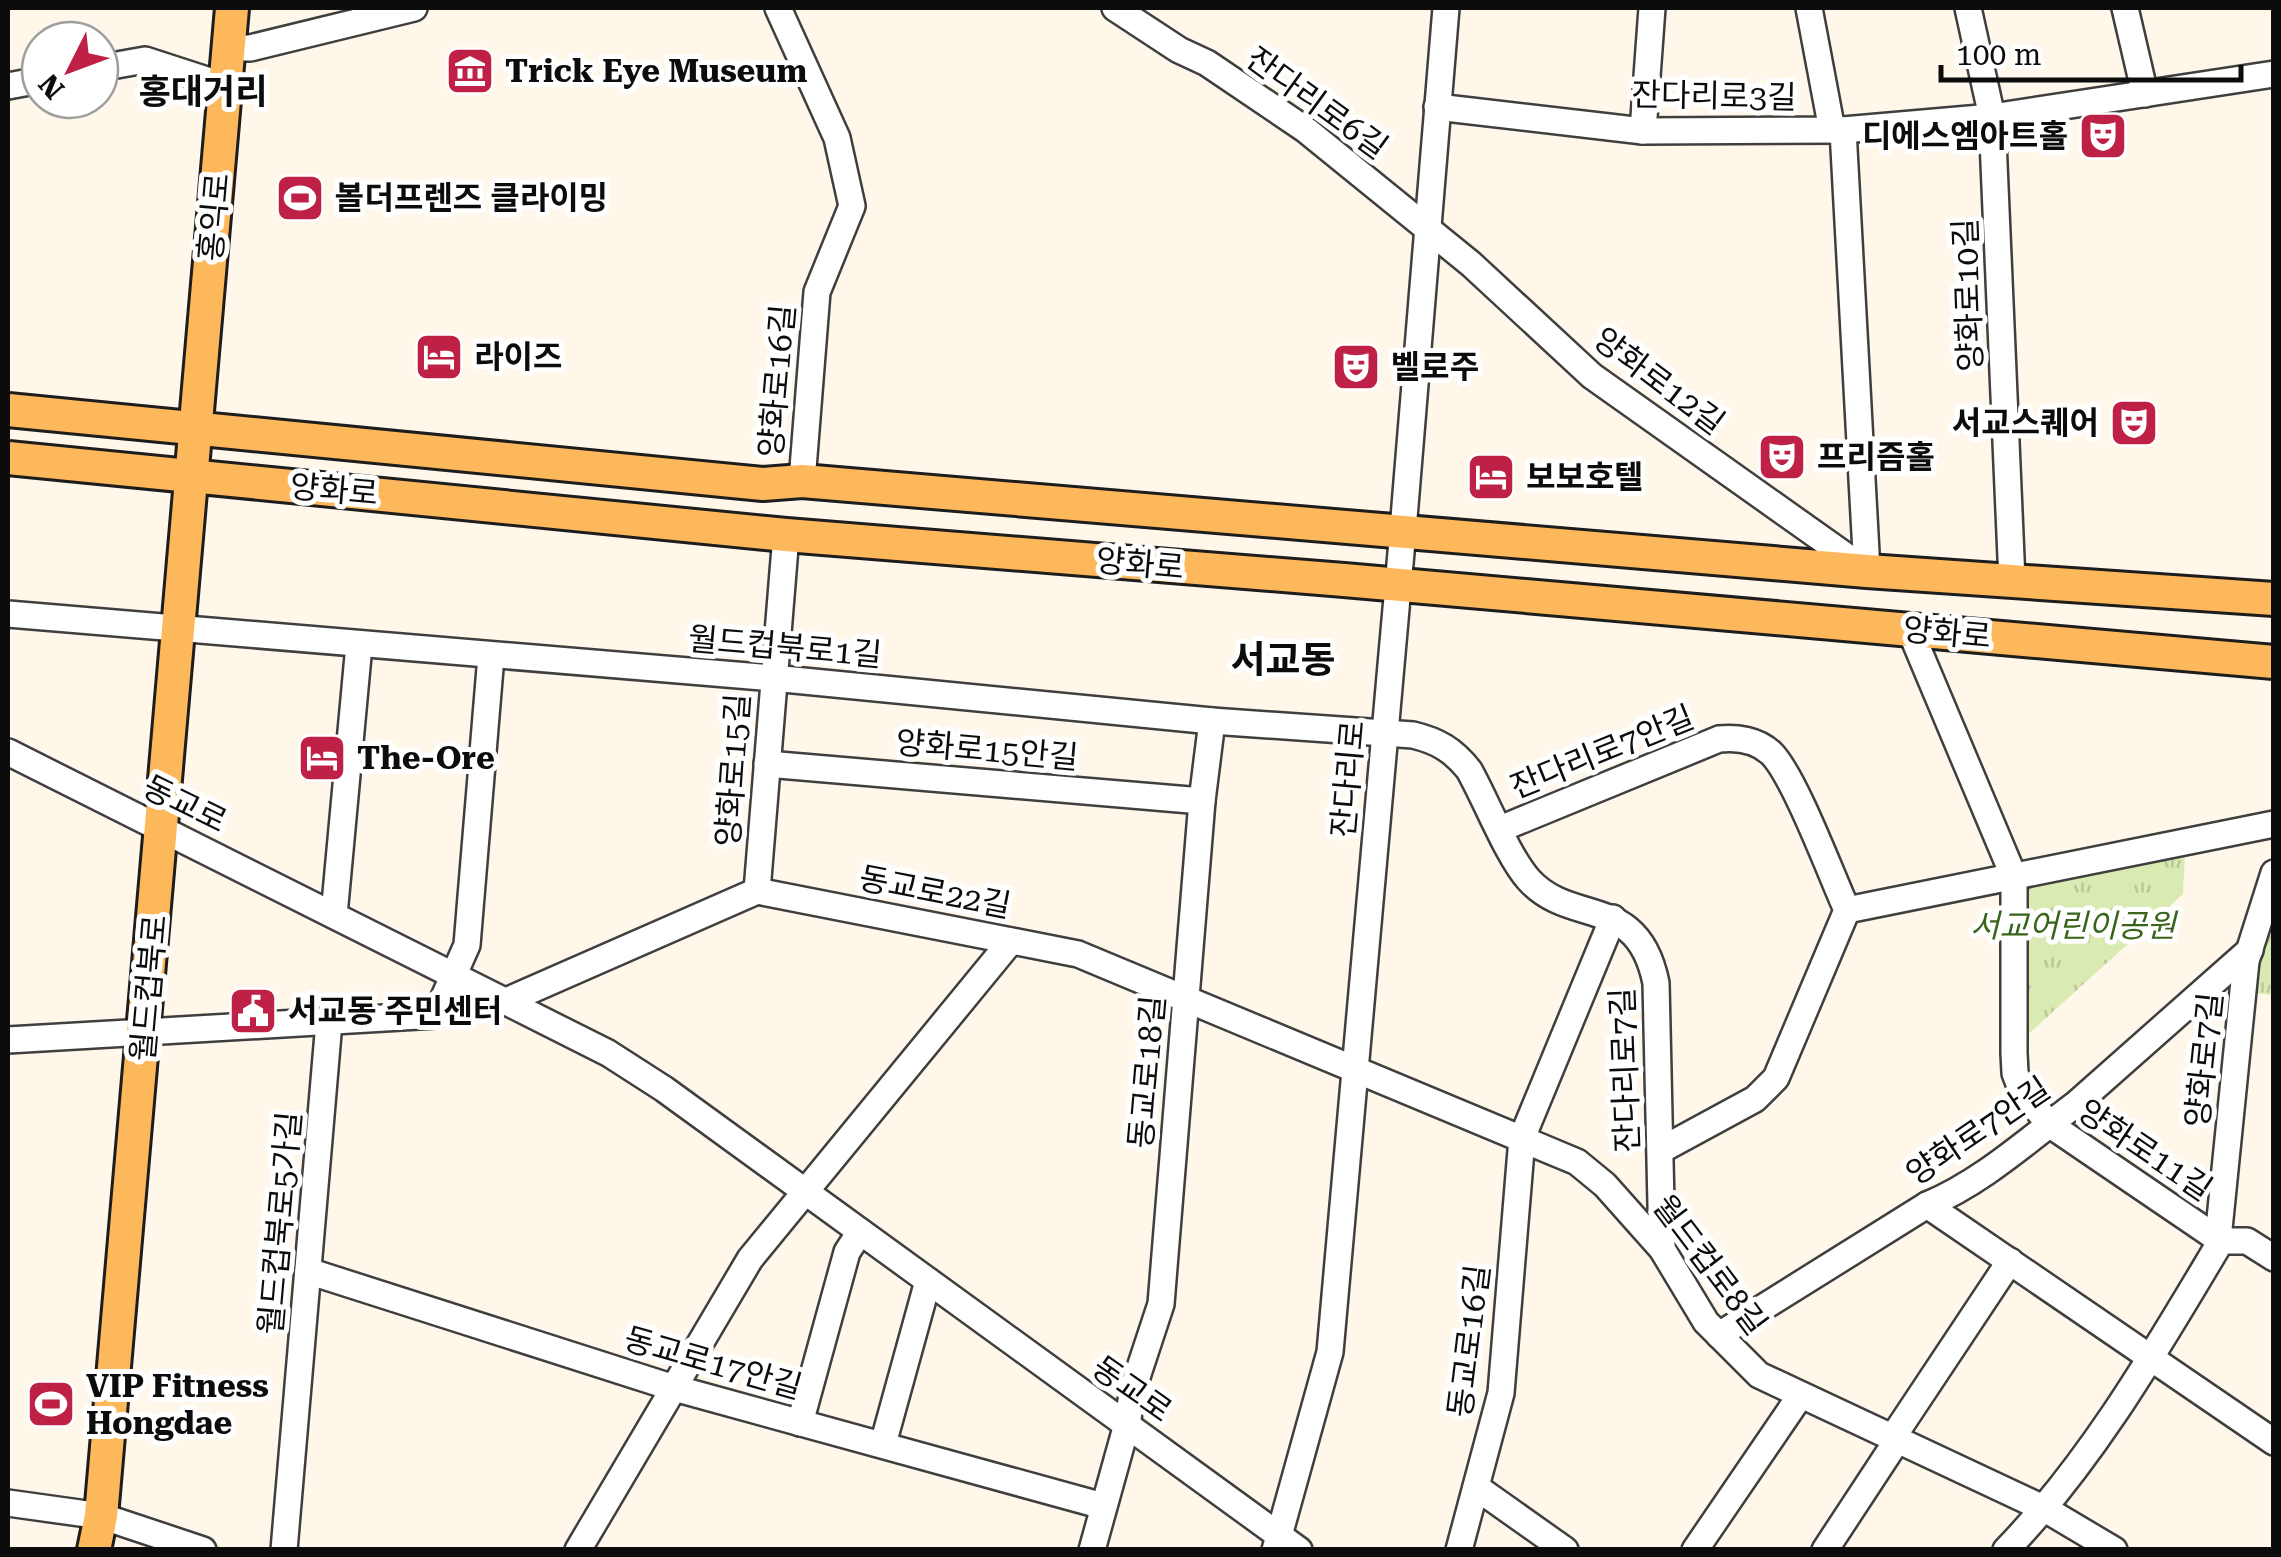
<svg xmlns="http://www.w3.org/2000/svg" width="2281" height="1557" viewBox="0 0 2281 1557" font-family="'Roboto Serif','Noto Sans KR',serif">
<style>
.grass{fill:url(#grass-tufts)}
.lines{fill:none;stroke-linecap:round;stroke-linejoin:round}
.minor-casing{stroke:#3f3f3f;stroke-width:30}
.major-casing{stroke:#1d1d1d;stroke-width:38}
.minor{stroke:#fff;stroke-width:25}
.major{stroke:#fdb85c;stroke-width:32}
.labels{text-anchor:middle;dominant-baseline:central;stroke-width:10;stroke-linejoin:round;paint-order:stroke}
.poi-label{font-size:32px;font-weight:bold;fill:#0c0c0c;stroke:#fff;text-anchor:start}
.street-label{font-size:32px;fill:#0c0c0c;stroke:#fff}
.park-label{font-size:32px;font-style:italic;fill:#38651b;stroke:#fff}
.neighbourhood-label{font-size:35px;font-weight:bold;fill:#0c0c0c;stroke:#fff}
.quarter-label{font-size:38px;font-weight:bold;fill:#0c0c0c;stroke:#fff}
</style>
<defs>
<pattern id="grass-tufts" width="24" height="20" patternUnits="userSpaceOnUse" patternTransform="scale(2.5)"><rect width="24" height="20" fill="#daeab3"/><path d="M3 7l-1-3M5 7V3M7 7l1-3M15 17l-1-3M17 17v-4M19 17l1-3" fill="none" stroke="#bac899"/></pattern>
</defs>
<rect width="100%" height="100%" fill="#fff7ea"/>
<g class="grass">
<path d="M2185,851L2183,894L2024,1038L2023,893L2032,882Z"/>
<path d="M2273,902V995L2254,993L2258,953Z"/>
</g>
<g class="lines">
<g class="minor-casing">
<g id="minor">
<path d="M778,8L837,138L852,206L817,292L802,481"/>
<path d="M1115,8L1179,50L1207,63L1306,130L1471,264L1592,376L1867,571"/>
<path d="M1809,8L1832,130"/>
<path d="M1968,8L1992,117L2012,581"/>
<path d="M2125,8L2145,94"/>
<path d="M230,48H250L414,8"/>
<path d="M100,68L145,60L225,86"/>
<path d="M8,86L40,80"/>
<path d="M1437,107L1643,131L1843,130L1992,117L2274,74"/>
<path d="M1843,130L1867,571"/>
<path d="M1643,131L1652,8"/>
<path d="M8,614L773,678L1212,721L1413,735C1438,741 1453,750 1469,770C1486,800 1508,857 1529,880C1572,927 1638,893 1656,983L1662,1249"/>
<path d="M1910,630L2014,877V1053L2015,1073L2021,1089L2049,1124L2221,1241H2247L2274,1258"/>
<path d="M8,752L608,1053L664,1089L1299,1550"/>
<path d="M767,764L1202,801"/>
<path d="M1500,829L1719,739C1737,737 1757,740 1771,753C1794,775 1832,877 1847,910L1776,1078L1755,1099L1661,1150"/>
<path d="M757,891L786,535"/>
<path d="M1847,910L2274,824"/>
<path d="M334,915L359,645"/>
<path d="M504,1002L757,891L1078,954L1577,1162L1605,1185L1662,1249L1706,1322L1759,1375L2045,1509L2114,1550"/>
<path d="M8,1040L436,1015L467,945L491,656"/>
<path d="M1927,1205L2274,1442"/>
<path d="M308,1271L674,1388L1103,1506"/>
<path d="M1719,1335L1927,1205C1981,1183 2029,1139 2076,1104L2250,950"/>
<path d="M800,1423L847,1252L860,1232"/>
<path d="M883,1444L928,1281"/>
<path d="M1476,1487L1565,1550"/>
<path d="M8,1503L101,1516L203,1550"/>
<path d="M284,1550L329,1022"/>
<path d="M578,1550L750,1259L1011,941"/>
<path d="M1092,1550L1127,1424L1133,1389L1161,1304L1202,801L1212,721"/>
<path d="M1275,1550L1330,1352L1403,530L1446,8"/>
<path d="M1459,1550L1501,1393L1522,1138L1613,918"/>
<path d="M1695,1550L1800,1396"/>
<path d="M1825,1550L1892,1448L1893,1437L2010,1261"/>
<path d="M2006,1550C2093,1460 2157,1348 2221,1241L2219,1229L2246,961L2274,873"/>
</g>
</g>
<g class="major-casing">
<g id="major">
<path d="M8,410L763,484L802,481L1867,571L2274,599"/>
<path d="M8,458L786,535L1344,580L2274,662"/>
<path d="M94,1550L101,1516L232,8"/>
</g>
</g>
<use href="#minor" class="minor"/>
<use href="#major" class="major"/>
</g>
<defs>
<g id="museum-square" transform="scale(2.5)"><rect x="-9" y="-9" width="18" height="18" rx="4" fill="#bf2045" stroke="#fff"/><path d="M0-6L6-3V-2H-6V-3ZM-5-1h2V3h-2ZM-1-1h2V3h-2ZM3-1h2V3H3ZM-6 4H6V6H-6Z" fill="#fff"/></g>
<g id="theatre-square" transform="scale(2.5)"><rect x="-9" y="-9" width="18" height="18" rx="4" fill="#bf2045" stroke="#fff"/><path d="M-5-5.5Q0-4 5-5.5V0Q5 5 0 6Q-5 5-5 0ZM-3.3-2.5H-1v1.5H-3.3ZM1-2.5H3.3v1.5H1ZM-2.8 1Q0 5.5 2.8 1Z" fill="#fff"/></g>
<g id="stadium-square" transform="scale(2.5)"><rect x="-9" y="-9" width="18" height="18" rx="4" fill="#bf2045" stroke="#fff"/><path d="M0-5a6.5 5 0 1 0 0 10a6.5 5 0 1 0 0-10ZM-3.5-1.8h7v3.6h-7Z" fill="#fff"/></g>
<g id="hotel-square" transform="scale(2.5)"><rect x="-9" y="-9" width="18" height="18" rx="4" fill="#bf2045" stroke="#fff"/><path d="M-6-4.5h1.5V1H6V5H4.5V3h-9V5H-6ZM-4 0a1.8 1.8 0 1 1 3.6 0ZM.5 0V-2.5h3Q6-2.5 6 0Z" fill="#fff"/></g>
<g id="civic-square" transform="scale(2.5)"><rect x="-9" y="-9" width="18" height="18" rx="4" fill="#bf2045" stroke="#fff"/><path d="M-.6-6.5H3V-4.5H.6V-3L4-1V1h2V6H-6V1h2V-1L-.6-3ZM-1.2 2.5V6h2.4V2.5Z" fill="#fff"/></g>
</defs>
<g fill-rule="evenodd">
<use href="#museum-square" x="470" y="71"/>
<use href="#theatre-square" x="2103" y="136"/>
<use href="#stadium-square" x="300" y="198"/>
<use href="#hotel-square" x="439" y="357"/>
<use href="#theatre-square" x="1356" y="367"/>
<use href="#theatre-square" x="2134" y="423"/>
<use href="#theatre-square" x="1782" y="457"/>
<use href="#hotel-square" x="1491" y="477"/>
<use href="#hotel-square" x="322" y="758"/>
<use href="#civic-square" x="253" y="1011"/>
<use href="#stadium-square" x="51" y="1404"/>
</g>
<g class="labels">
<g class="poi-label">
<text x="505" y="71">Trick Eye Museum</text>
<text x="2068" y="136" text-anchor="end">디에스엠아트홀</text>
<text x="335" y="198">볼더프렌즈 클라이밍</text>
<text x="474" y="357">라이즈</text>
<text x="1391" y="367">벨로주</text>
<text x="2099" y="423" text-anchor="end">서교스퀘어</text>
<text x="1817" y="457">프리즘홀</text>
<text x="1526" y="477">보보호텔</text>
<text x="357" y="758">The-Ore</text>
<text x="288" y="1011">서교동 주민센터</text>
<text x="86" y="1386">VIP Fitness<tspan x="86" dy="37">Hongdae</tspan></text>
</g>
<g class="street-label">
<text transform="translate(1714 96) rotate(1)">잔다리로3길</text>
<text transform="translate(1317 103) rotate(36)">잔다리로6길</text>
<text transform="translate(214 217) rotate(-85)">홍익로</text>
<text transform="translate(1968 295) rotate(-92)">양화로10길</text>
<text transform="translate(777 381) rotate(-85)">양화로16길</text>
<text transform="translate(1659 381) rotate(37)">양화로12길</text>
<text transform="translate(334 490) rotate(5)">양화로</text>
<text transform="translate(1140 564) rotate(5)">양화로</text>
<text transform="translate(1947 633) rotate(5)">양화로</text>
<text transform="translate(785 647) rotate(5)">월드컵북로1길</text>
<text transform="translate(987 750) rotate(5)">양화로15안길</text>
<text transform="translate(1602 752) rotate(-22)">잔다리로7안길</text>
<text transform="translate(733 770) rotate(-86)">양화로15길</text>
<text transform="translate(1348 779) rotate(-85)">잔다리로</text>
<text transform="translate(185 804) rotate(26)">동교로</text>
<text transform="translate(935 892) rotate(11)">동교로22길</text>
<text transform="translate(149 988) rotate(-85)">월드컵북로</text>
<text transform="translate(2204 1060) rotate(-84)">양화로7길</text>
<text transform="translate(1625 1070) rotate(-92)">잔다리로7길</text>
<text transform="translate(1147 1072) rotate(-85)">동교로18길</text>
<text transform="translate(1978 1131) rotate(-34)">양화로7안길</text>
<text transform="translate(2145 1150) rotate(34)">양화로11길</text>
<text transform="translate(280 1223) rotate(-85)">월드컵북로5가길</text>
<text transform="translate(1710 1265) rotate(53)">월드컵로8길</text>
<text transform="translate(1469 1341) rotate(-83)">동교로16길</text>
<text transform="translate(713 1363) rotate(16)">동교로17안길</text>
<text transform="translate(1132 1389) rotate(35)">동교로</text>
</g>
<g class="park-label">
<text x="2073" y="926">서교어린이공원</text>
</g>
<g class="neighbourhood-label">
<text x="203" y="92">홍대거리</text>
</g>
<g class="quarter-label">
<text x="1283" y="660">서교동</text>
</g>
</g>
<rect width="2281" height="1557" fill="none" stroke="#0c0c0c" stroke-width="20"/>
<g transform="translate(70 70) rotate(228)"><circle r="48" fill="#ffffff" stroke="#9e9e9e" stroke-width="2.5"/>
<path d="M0-8L18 38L0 25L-18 38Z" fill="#bf2045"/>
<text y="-15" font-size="28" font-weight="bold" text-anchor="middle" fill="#0c0c0c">N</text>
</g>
<path d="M1941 65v15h300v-15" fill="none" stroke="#0c0c0c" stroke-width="5"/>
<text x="1956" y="65" font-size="30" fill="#0c0c0c" stroke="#ffffff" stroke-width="8" paint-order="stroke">100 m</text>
</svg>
